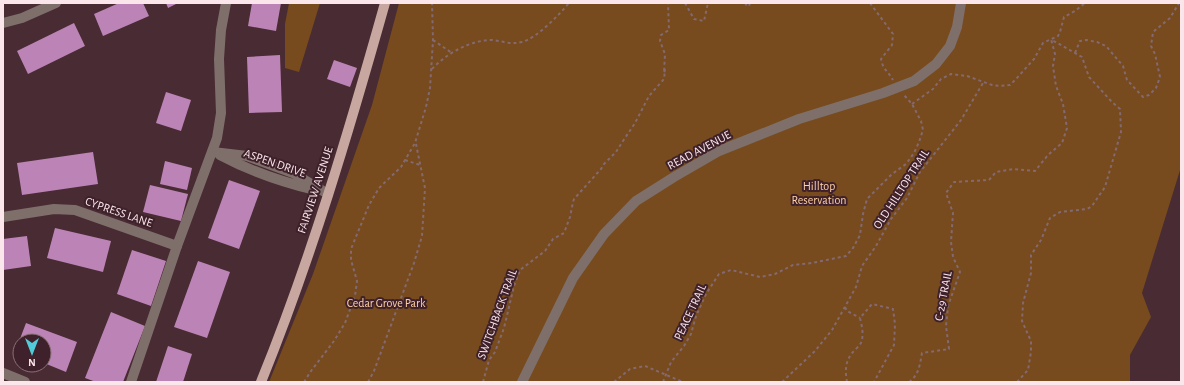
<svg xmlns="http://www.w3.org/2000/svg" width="1184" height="385" viewBox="0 0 1184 385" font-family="'Alegreya Sans',sans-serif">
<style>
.green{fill:#774b1d}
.building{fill:#bc84b6}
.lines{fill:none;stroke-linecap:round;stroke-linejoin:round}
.path{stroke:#846970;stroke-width:2;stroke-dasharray:3 3;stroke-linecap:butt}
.minor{stroke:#7f6f6b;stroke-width:10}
.major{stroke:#c8a7a0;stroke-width:10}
.labels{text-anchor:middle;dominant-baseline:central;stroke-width:4;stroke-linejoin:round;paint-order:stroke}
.street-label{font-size:12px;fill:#fbe6eb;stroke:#3e212a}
.park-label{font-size:12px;fill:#ffd1a7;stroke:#3e212a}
</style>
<rect width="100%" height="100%" fill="#492b33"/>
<g class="green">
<path d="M289,3H320L299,72L285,68V24Z"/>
<path d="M399,3H1181V167L1142,293L1151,317L1130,355V382H269L313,274L372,105Z"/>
</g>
<g class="building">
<path d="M119,3H143L149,16L103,36L94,14Z"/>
<path d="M166,3H178L168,8Z"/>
<path d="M252,3H281L276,31L248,26Z"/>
<path d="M74,23L85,46L28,74L17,51Z"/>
<path d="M280,55L282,112L249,113L247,57Z"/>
<path d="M334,60L357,68L350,87L327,79Z"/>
<path d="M166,92L191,100L181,131L156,123Z"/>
<path d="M93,152L98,184L22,195L17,163Z"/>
<path d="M165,161L192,168L187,190L160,184Z"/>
<path d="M229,180L260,191L239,249L208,238Z"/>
<path d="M150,185L188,194L181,221L143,212Z"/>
<path d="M55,228L111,241L103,272L47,258Z"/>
<path d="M27,236L31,266L3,270V239Z"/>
<path d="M132,250L166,261L151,306L117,294Z"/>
<path d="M198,261L230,272L207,338L174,327Z"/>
<path d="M111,312L145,326L123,382H96L85,378Z"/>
<path d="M26,323L77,342L66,372L44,363V341H20V354L15,352Z"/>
<path d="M168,346L192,354L183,382H156Z"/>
</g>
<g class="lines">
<g class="path">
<path d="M685,3L694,19L704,21L708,3"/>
<path d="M745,3L747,6H749L750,3"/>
<path d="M870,3L893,34L892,45L881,59C883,70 888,71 893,80"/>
<path d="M433,40L452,53"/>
<path d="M1075,53L1080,41L1086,40L1097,42L1106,46L1123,66L1127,80L1143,97L1149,95L1156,88L1160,77L1155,54L1151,46L1153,32L1170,18L1179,3"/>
<path d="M432,69C446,54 470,40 492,40C502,41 511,45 522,42C537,38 559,15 569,3"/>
<path d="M912,104L933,89L941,79L951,74L967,76L992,85L1000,86L1010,85L1016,79L1034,59L1043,43L1058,36L1060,32L1064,17L1075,11L1085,3"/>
<path d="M405,160L420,165"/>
<path d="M845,307L847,311L860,318"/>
<path d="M304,382L311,371L334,341L345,323L355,296L357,281L351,260V249L369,205L379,188L401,167L415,143L426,107L430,88L433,40L432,3"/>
<path d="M368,382L374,371L414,263L422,236L425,188L416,144"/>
<path d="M483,382L489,360L495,352L504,328L514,286L520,270L545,251L553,239L564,233L570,217L573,202L574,199L601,169L604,164L616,152L623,141L635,123L649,96L664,79L665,70L664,73L665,54L660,41L661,35L669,30L668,3"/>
<path d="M614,382L630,369L645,366L683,382"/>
<path d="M663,382L671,362L684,346L691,334L696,316L706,294L719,274L731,270L760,277L775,274L793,265L812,263L846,256L853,248L860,235L863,214L867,199L892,174L906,164L914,153L919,142L923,130L921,121L912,104L904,95"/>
<path d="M782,382L815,351L832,330L856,287L862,266L876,246L891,219L907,198L920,172L961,120L983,83"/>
<path d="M847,382C845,371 845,361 853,352C855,350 859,346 861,343C864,335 862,326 860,318L872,304L893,309L895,324L894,345L874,382"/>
<path d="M909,382C919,375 920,364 922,353L949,349L946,326L948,306L960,272L953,257L951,242L953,213L946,193L954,182L989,180L996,172L1013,169L1035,171L1048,155L1062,143L1067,128L1063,104L1056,86L1053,66L1055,54L1051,39"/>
<path d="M1017,382L1028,370L1031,352V341L1022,321L1023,303L1031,273V255L1041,240L1050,218L1060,212L1087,209L1092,206L1105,187L1121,132L1120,109L1112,102L1089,77L1082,57L1052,40"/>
</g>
<g class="minor">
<path d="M3,23L22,18L56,3"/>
<path d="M213,152L247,156L293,173L328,194"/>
<path d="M220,155C250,171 282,182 315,190"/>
<path d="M3,217L54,209L75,210L177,246"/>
<path d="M3,373L25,382"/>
<path d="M131,382L177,246L217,138L221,113L219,59L221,30L226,3"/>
<path d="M522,382L573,278L604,234L636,201L674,177L719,151L799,119L883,93L914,81L936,64L950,46L957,27L961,3"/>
</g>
<path class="major" d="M261,382C311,259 349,131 385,3"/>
</g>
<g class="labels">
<g class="street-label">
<text transform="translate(699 150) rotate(-28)">READ AVENUE</text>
<text transform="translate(275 163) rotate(19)">ASPEN DRIVE</text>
<text transform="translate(901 189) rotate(-57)">OLD HILLTOP TRAIL</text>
<text transform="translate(315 190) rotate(-72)">FAIRVIEW AVENUE</text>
<text transform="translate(119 212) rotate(19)">CYPRESS LANE</text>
<text transform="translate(943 296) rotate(-79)">C-29 TRAIL</text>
<text transform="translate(690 312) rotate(-65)">PEACE TRAIL</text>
<text transform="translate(497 314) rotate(-70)">SWITCHBACK TRAIL</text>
</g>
<g class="park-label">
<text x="819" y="186">Hilltop<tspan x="819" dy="14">Reservation</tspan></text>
<text x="386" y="303">Cedar Grove Park</text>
</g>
</g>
<rect width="1184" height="385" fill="none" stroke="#fbe6eb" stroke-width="8"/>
<g transform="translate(32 353) rotate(180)"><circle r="19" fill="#3e212a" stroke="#8a7077"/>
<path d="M0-3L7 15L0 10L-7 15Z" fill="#52cbd9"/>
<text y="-6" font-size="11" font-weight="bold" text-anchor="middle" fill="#fbe6eb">N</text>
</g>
</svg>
